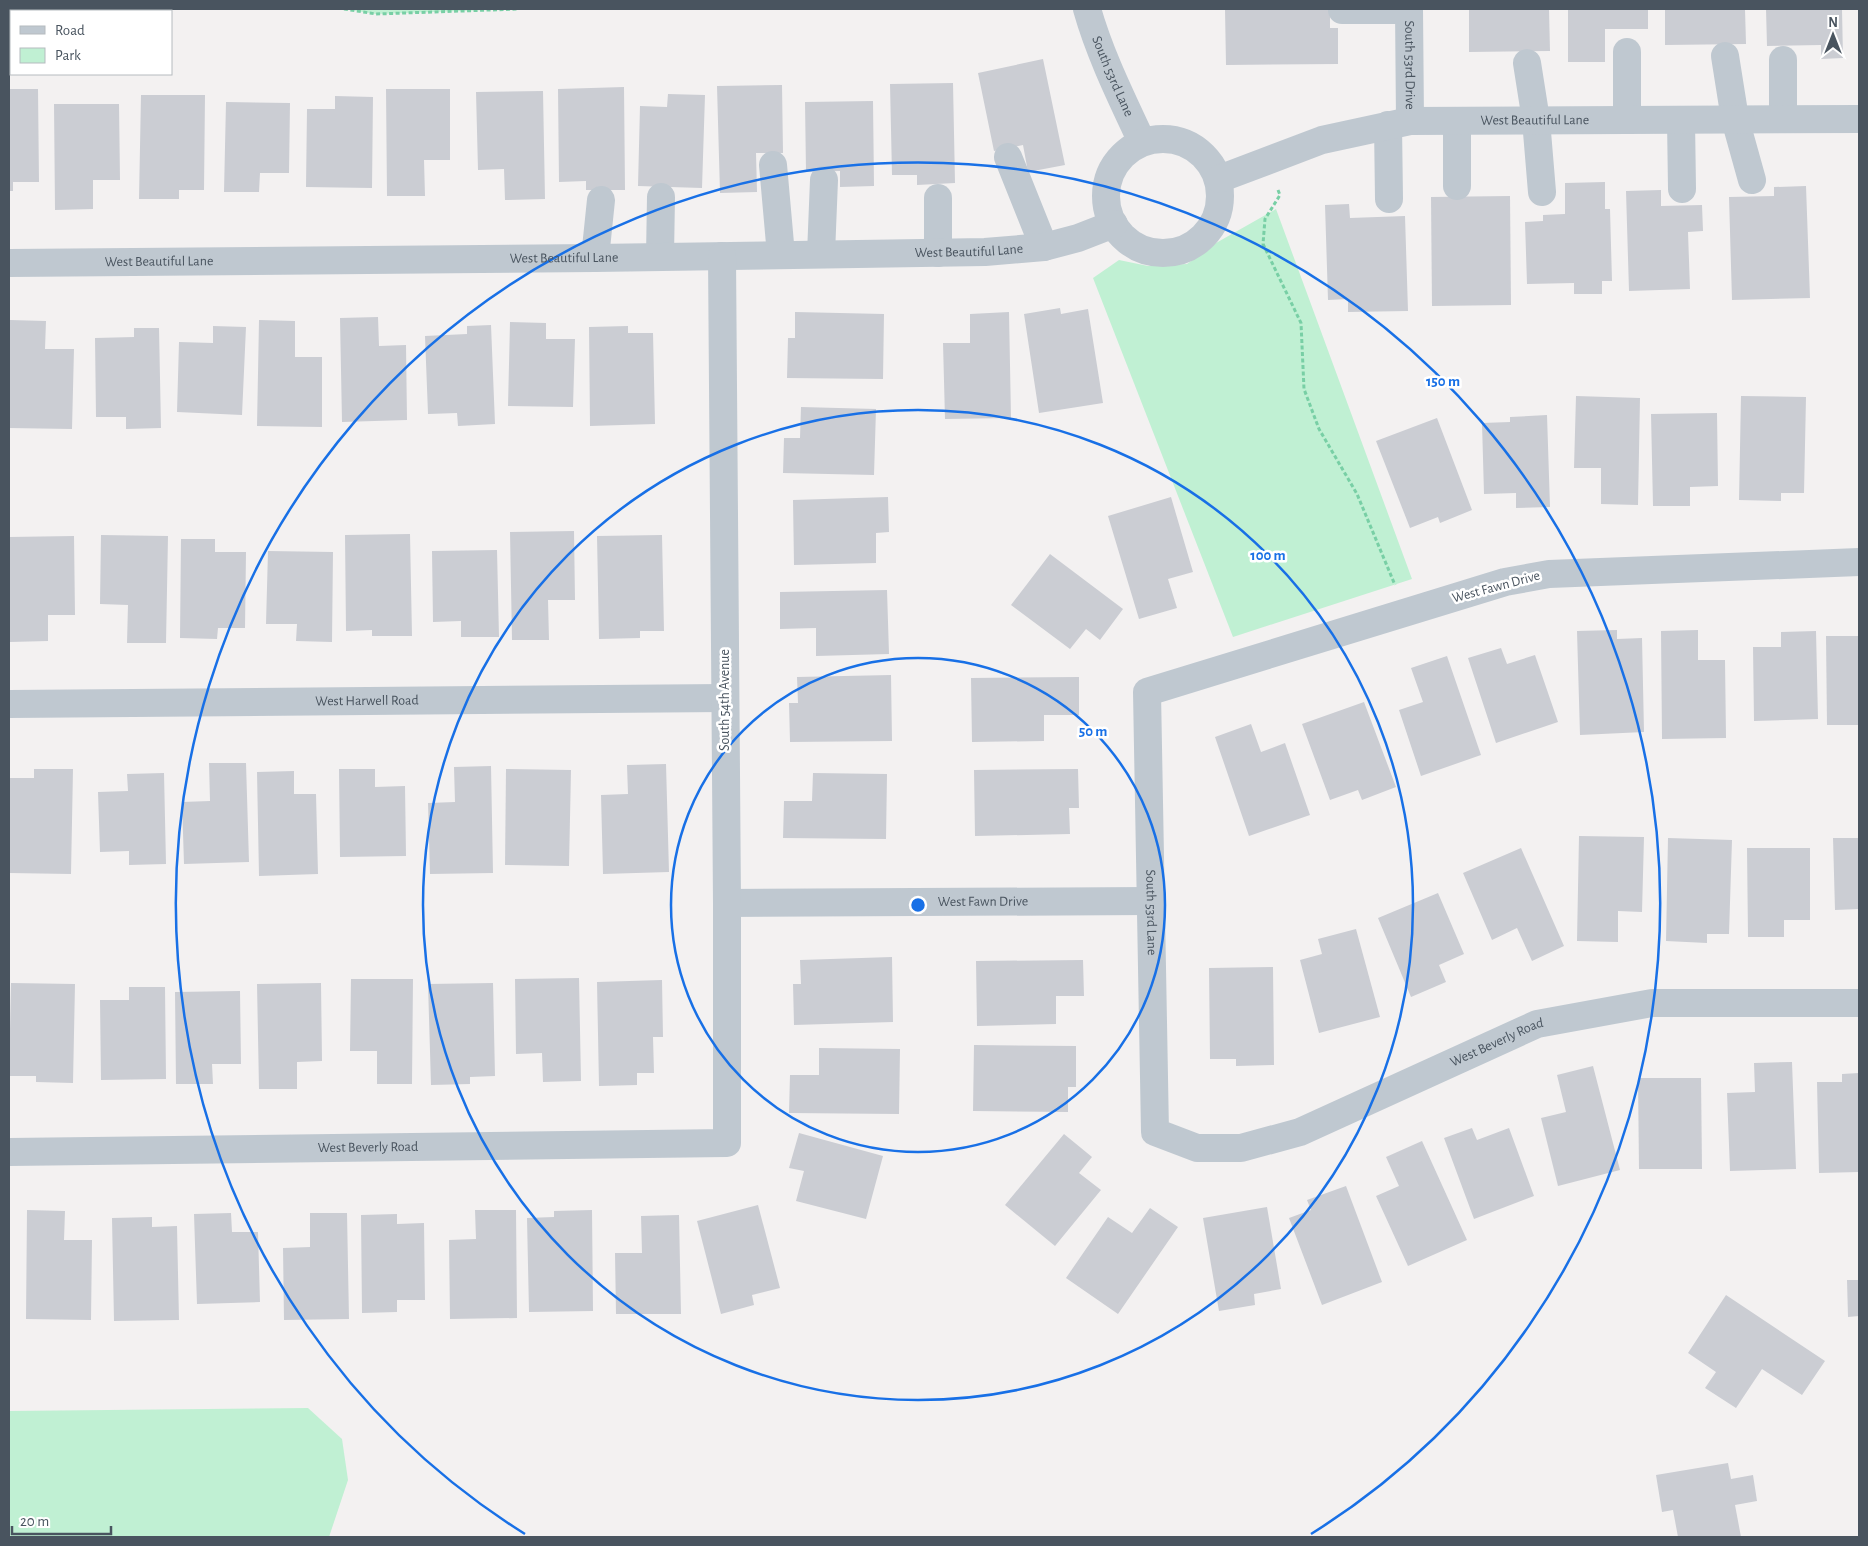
<svg xmlns="http://www.w3.org/2000/svg" width="1868" height="1546" viewBox="0 0 1868 1546" font-family="'Alegreya Sans',sans-serif">
<style>
.green{fill:#c0f0d3}
.building{fill:#cbcdd3}
.lines{fill:none;stroke-linecap:round;stroke-linejoin:round}
.path{stroke:#78cfa5;stroke-width:3;stroke-dasharray:4 2.5;stroke-linecap:butt}
.minor{stroke:#bfc8d0;stroke-width:28}
.ring{fill:none;stroke:#1870e6;stroke-width:2.5}
.labels{text-anchor:middle;dominant-baseline:central;stroke-width:5;stroke-linejoin:round;paint-order:stroke}
.street-label{font-size:14px;fill:#49545f;stroke:#fff}
.centre{fill:#1870e6;stroke:#fff;stroke-width:2.5}
.ring-label{font-size:15px;text-anchor:middle;font-weight:bold;fill:#1870e6;stroke:#fff;stroke-width:5;stroke-linejoin:round;paint-order:stroke}
</style>
<rect width="100%" height="100%" fill="#f3f1f1"/>
<g class="green">
<path d="M344,9H518L376,14Z"/>
<path d="M1276,209L1412,579L1233,637L1093,278L1119,260L1148,266L1187,264L1216,243Z"/>
<path d="M308,1408L342,1439L348,1480L329,1537H9V1411Z"/>
</g>
<g class="building">
<path d="M1225,9H1330V28H1338V64L1226,65Z"/>
<path d="M1469,9H1549L1550,51L1469,52Z"/>
<path d="M1568,9H1648V29H1605V62H1568Z"/>
<path d="M1665,9H1745L1746,44L1665,45Z"/>
<path d="M1766,9H1842L1843,58L1821,59V45L1767,46Z"/>
<path d="M1043,59L1065,165L1028,172L1023,145L994,151L978,73Z"/>
<path d="M953,83L955,183L917,185V175H892L890,84Z"/>
<path d="M782,85L783,153H756L757,192L720,193L717,86Z"/>
<path d="M624,87L625,190H586V181L559,182L558,89Z"/>
<path d="M9,89H38L39,182H13V191H9Z"/>
<path d="M386,89H450V160H424L425,196H387Z"/>
<path d="M543,91L545,199L505,200L504,169L478,170L476,92Z"/>
<path d="M668,94L705,95L702,188L638,186L640,106L667,107Z"/>
<path d="M141,95H205L204,190H179V199H139Z"/>
<path d="M335,96L373,97L372,188L306,187L307,109H335Z"/>
<path d="M873,101L874,186L840,187V171L806,172L805,102Z"/>
<path d="M226,102L290,103L289,173H260L259,192H224Z"/>
<path d="M54,104H119L120,180H93V209L55,210Z"/>
<path d="M1605,182V209H1610L1612,281H1602V294H1574V283L1527,284L1525,222L1543,221V215L1565,214V183Z"/>
<path d="M1806,186L1810,298L1732,300L1729,197L1774,196V187Z"/>
<path d="M1661,190V206L1702,205L1703,231L1688,232L1690,289L1629,291L1626,191Z"/>
<path d="M1510,196L1511,305L1432,306L1431,197Z"/>
<path d="M1349,204L1350,218L1405,216L1408,311L1348,312V299L1328,300L1325,205Z"/>
<path d="M1060,308L1061,314L1088,309L1103,403L1039,413L1024,314Z"/>
<path d="M795,312L884,314L883,379L787,378L788,338H795Z"/>
<path d="M1009,312L1011,418L945,419L943,343H970V314Z"/>
<path d="M378,317L379,346L406,345L407,420L342,422L340,318Z"/>
<path d="M10,320L46,321L45,349H74L72,429L9,428Z"/>
<path d="M259,320L295,321V357H322V427L257,426Z"/>
<path d="M510,322L546,323V339H575L573,407L508,406Z"/>
<path d="M491,325L495,424L458,426L457,413L428,414L425,336L467,334V326Z"/>
<path d="M213,326L246,327L242,415L177,412L179,342L213,343Z"/>
<path d="M628,326V333H653L655,424L590,426L589,327Z"/>
<path d="M134,328H159L161,428L126,429V417H96L95,338L134,337Z"/>
<path d="M1576,396L1640,398L1638,505L1601,504V468H1574Z"/>
<path d="M1741,396L1806,397L1804,493H1781V501L1739,500Z"/>
<path d="M801,407L876,409L874,475L783,473L784,438H800Z"/>
<path d="M1717,413L1718,486L1690,487V506H1653L1651,414Z"/>
<path d="M1547,415L1550,507L1516,508V493L1484,494L1482,423L1510,422V417Z"/>
<path d="M1437,418L1472,510L1440,523L1438,517L1410,528L1376,441Z"/>
<path d="M888,497L889,532L876,533V563L794,565L793,500Z"/>
<path d="M1171,497L1193,572L1168,579L1177,608L1139,619L1108,516Z"/>
<path d="M574,531L575,600H548L549,640H512L510,532Z"/>
<path d="M410,534L412,636H372V630L346,631L345,535Z"/>
<path d="M101,535L168,536L166,643H127L128,605L100,604Z"/>
<path d="M662,535L664,631H640V638L599,639L597,536Z"/>
<path d="M74,536L75,615H48V641L10,642L9,537Z"/>
<path d="M181,539H215V552H246L245,628H218L217,639L180,638Z"/>
<path d="M497,550L499,637H461V621L433,622L432,551Z"/>
<path d="M268,551L333,552L332,642L296,641L297,624H266Z"/>
<path d="M1050,554L1123,609L1100,640L1086,629L1070,649L1011,605Z"/>
<path d="M887,590L889,654L816,656V628L780,629V592Z"/>
<path d="M1617,630V639L1642,638L1644,732L1580,735L1577,631Z"/>
<path d="M1698,630V660H1725L1726,738L1662,739L1661,631Z"/>
<path d="M1816,631L1818,719L1754,721L1753,647H1781V632Z"/>
<path d="M1826,636H1859V725H1827Z"/>
<path d="M1501,648L1507,664L1535,655L1558,722L1496,743L1468,658Z"/>
<path d="M1447,656L1481,755L1421,776L1399,710L1423,702L1411,668Z"/>
<path d="M891,675L892,741L790,742L789,703H798L797,677Z"/>
<path d="M1079,677V715H1044V741L972,742L971,678Z"/>
<path d="M1364,702L1396,787L1362,800L1358,790L1330,800L1302,724Z"/>
<path d="M1251,724L1261,752L1285,743L1310,815L1249,836L1215,737Z"/>
<path d="M209,763H246L249,862L184,864L182,802L210,801Z"/>
<path d="M666,764L669,872L603,874L601,795L628,794L627,765Z"/>
<path d="M491,766L493,873L430,874L428,803L455,802L454,767Z"/>
<path d="M34,769H73L71,874L9,873V778H34Z"/>
<path d="M339,769H375V787L405,786L406,856L340,857Z"/>
<path d="M506,769L571,770L569,866L505,865Z"/>
<path d="M1078,769L1079,808H1069L1070,834L975,836L974,770Z"/>
<path d="M294,771V794H316L318,874L259,876L257,772Z"/>
<path d="M164,773L166,864L129,865V851L100,852L98,792L128,791L127,774Z"/>
<path d="M813,773L887,774L886,839L783,838L784,801H812Z"/>
<path d="M1579,836L1644,837L1642,912L1618,911V942L1577,941Z"/>
<path d="M1668,838L1732,840L1729,934H1707V943L1666,941Z"/>
<path d="M1833,838H1859V909L1835,910Z"/>
<path d="M1521,848L1564,946L1532,961L1517,928L1492,940L1463,873Z"/>
<path d="M1747,848H1810V920H1784V937H1748Z"/>
<path d="M1438,893L1464,954L1439,965L1446,982L1411,997L1378,918Z"/>
<path d="M1356,929L1380,1017L1319,1033L1300,960L1322,954L1318,939Z"/>
<path d="M892,957L893,1022L794,1025L793,984H801L800,960Z"/>
<path d="M1083,960L1084,996H1056V1024L977,1026L976,961Z"/>
<path d="M1273,967L1274,1065L1236,1066V1059H1210L1209,968Z"/>
<path d="M579,978L581,1081L543,1082L542,1053L516,1054L515,979Z"/>
<path d="M351,979H413L412,1084H377V1051H350Z"/>
<path d="M662,980L663,1037H653L654,1073H637V1085L599,1086L597,982Z"/>
<path d="M11,983L75,984L73,1083L36,1082V1076H9Z"/>
<path d="M321,983L322,1061L297,1062V1089H259L257,984Z"/>
<path d="M493,983L495,1076L470,1077V1084L431,1085L428,984Z"/>
<path d="M129,987H165L166,1079L101,1080L100,1000H129Z"/>
<path d="M240,991L241,1064H212L213,1084H176L175,992Z"/>
<path d="M974,1045L1076,1046V1087H1068V1112L973,1111Z"/>
<path d="M819,1048L900,1049L899,1114L789,1113L790,1075H819Z"/>
<path d="M1792,1062L1796,1169L1730,1171L1727,1093L1755,1092L1754,1063Z"/>
<path d="M1593,1066L1620,1170L1558,1186L1541,1118L1566,1112L1557,1075Z"/>
<path d="M1859,1073V1172L1819,1173L1817,1082H1842V1074Z"/>
<path d="M1638,1078H1701L1702,1169H1639Z"/>
<path d="M1472,1128L1477,1140L1509,1128L1534,1196L1474,1219L1444,1138Z"/>
<path d="M799,1133L883,1156L866,1219L796,1201L804,1171L789,1168Z"/>
<path d="M1064,1134L1092,1157L1079,1173L1101,1190L1055,1246L1005,1205Z"/>
<path d="M1422,1141L1467,1240L1408,1266L1376,1196L1399,1186L1386,1157Z"/>
<path d="M1346,1186L1382,1282L1322,1305L1289,1218L1311,1210L1307,1200Z"/>
<path d="M758,1205L780,1288L752,1295L754,1305L721,1314L697,1221Z"/>
<path d="M1267,1207L1281,1289L1254,1294L1255,1305L1219,1311L1203,1218Z"/>
<path d="M1150,1208L1178,1227L1118,1314L1066,1278L1108,1217L1132,1233Z"/>
<path d="M27,1210L65,1211L64,1240H92L91,1320L26,1319Z"/>
<path d="M475,1210H516L517,1318L450,1319L449,1240L476,1239Z"/>
<path d="M592,1210L593,1311L529,1312L527,1218L554,1217V1211Z"/>
<path d="M231,1213L232,1232H258L260,1302L197,1304L194,1214Z"/>
<path d="M310,1213H347L349,1319L284,1320L283,1248L310,1247Z"/>
<path d="M397,1214V1224L424,1223L425,1300H397V1312L362,1313L361,1215Z"/>
<path d="M679,1215L681,1314H616L615,1253H642L641,1216Z"/>
<path d="M152,1217V1227L177,1226L179,1320L114,1321L112,1218Z"/>
<path d="M1847,1280H1859V1316L1848,1317Z"/>
<path d="M1726,1295L1825,1361L1802,1395L1762,1369L1736,1408L1705,1388L1716,1372L1688,1353Z"/>
<path d="M1728,1463L1731,1479L1753,1475L1757,1501L1735,1505L1741,1537H1678L1673,1510L1662,1512L1656,1475Z"/>
</g>
<g class="lines">
<g class="path">
<path d="M344,9L376,14L518,9"/>
<path d="M1278,190L1280,195L1265,219L1263,244L1301,323L1304,389L1319,429L1357,494L1395,585"/>
</g>
<g class="minor">
<path id="s1" d="M1087,9C1100,55 1122,99 1142,142"/>
<path id="s2" d="M1409,9L1410,121"/>
<path d="M1342,10H1409"/>
<path d="M1627,52V120"/>
<path d="M1725,56L1735,119L1752,180"/>
<path d="M1527,63L1536,120L1542,192"/>
<path d="M1783,119V60"/>
<path d="M1681,120L1682,189"/>
<path d="M1457,121V186"/>
<path d="M1388,125L1389,199"/>
<circle cx="1163" cy="196" r="57"/>
<path d="M1008,157L1044,247"/>
<path d="M773,165L781,255"/>
<path id="s3" d="M1219,179L1322,140L1410,121L1859,119"/>
<path d="M938,198V253"/>
<path d="M821,254L824,180"/>
<path d="M660,256L661,197"/>
<path d="M595,258L601,200"/>
<path id="s4" d="M9,263L595,258L985,252L1044,247L1078,238L1114,224"/>
<path id="s5" d="M1859,562L1549,574L1505,582L1147,692L1155,1132L1197,1148H1241L1300,1132L1537,1024L1652,1003H1859"/>
<path id="s6" d="M9,704L725,698"/>
<path id="s7" d="M727,903L1150,901"/>
<path id="s8" d="M9,1152L727,1143V903L722,256"/>
</g>
</g>
<g class="ring">
<circle cx="918" cy="905" r="247"/>
<circle cx="918" cy="905" r="495"/>
<path d="M525 1534A742 742 0 1 1 1311 1534"/>
</g>
<g class="labels">
<g class="street-label">
<text stroke="none"><textPath href="#s2" startOffset="56">South 53rd Drive</textPath></text>
<text stroke="none"><textPath href="#s1" startOffset="72">South 53rd Lane</textPath></text>
<text stroke="none"><textPath href="#s3" startOffset="325">West Beautiful Lane</textPath></text>
<text stroke="none"><textPath href="#s4" startOffset="960">West Beautiful Lane</textPath></text>
<text stroke="none"><textPath href="#s4" startOffset="555">West Beautiful Lane</textPath></text>
<text stroke="none"><textPath href="#s4" startOffset="150">West Beautiful Lane</textPath></text>
<text transform="translate(1496 587) rotate(-15)">West Fawn Drive</text>
<text transform="translate(725 700) rotate(-90)">South 54th Avenue</text>
<text stroke="none"><textPath href="#s6" startOffset="358">West Harwell Road</textPath></text>
<text stroke="none"><textPath href="#s7" startOffset="256">West Fawn Drive</textPath></text>
<text stroke="none"><textPath href="#s5" startOffset="950">South 53rd Lane</textPath></text>
<text stroke="none"><textPath href="#s5" startOffset="1536">West Beverly Road</textPath></text>
<text stroke="none"><textPath href="#s8" startOffset="359">West Beverly Road</textPath></text>
</g>
</g>
<circle cx="918" cy="905" r="8" class="centre"/>
<g class="ring-label">
<text x="1443" y="386">150 m</text>
<text x="1268" y="560">100 m</text>
<text x="1093" y="736">50 m</text>
</g>
<rect width="1868" height="1546" fill="none" stroke="#49545f" stroke-width="20"/>
<rect x="10" y="10" width="162" height="65" fill="#ffffff" stroke="#b6bbbf"/>
<rect x="20" y="26" width="25" height="8" fill="#bfc8d0" stroke="#b6bbbf"/>
<text x="55" y="35" font-size="15" fill="#49545f">Road</text>
<rect x="20" y="48" width="25" height="15" fill="#c0f0d3" stroke="#b6bbbf"/>
<text x="55" y="60" font-size="15" fill="#49545f">Park</text>
<g transform="translate(1833 35)" stroke="#ffffff" stroke-width="4" paint-order="stroke">
<path d="M0-4L9 19L0 12L-9 19Z" fill="#49545f"/>
<text y="-8" font-size="14" font-weight="bold" text-anchor="middle" fill="#49545f">N</text>
</g>
<path d="M12 1526v8h99v-8" fill="none" stroke="#49545f" stroke-width="2.5"/>
<text x="20" y="1526" font-size="15" fill="#49545f" stroke="#ffffff" stroke-width="4" paint-order="stroke">20 m</text>
</svg>
